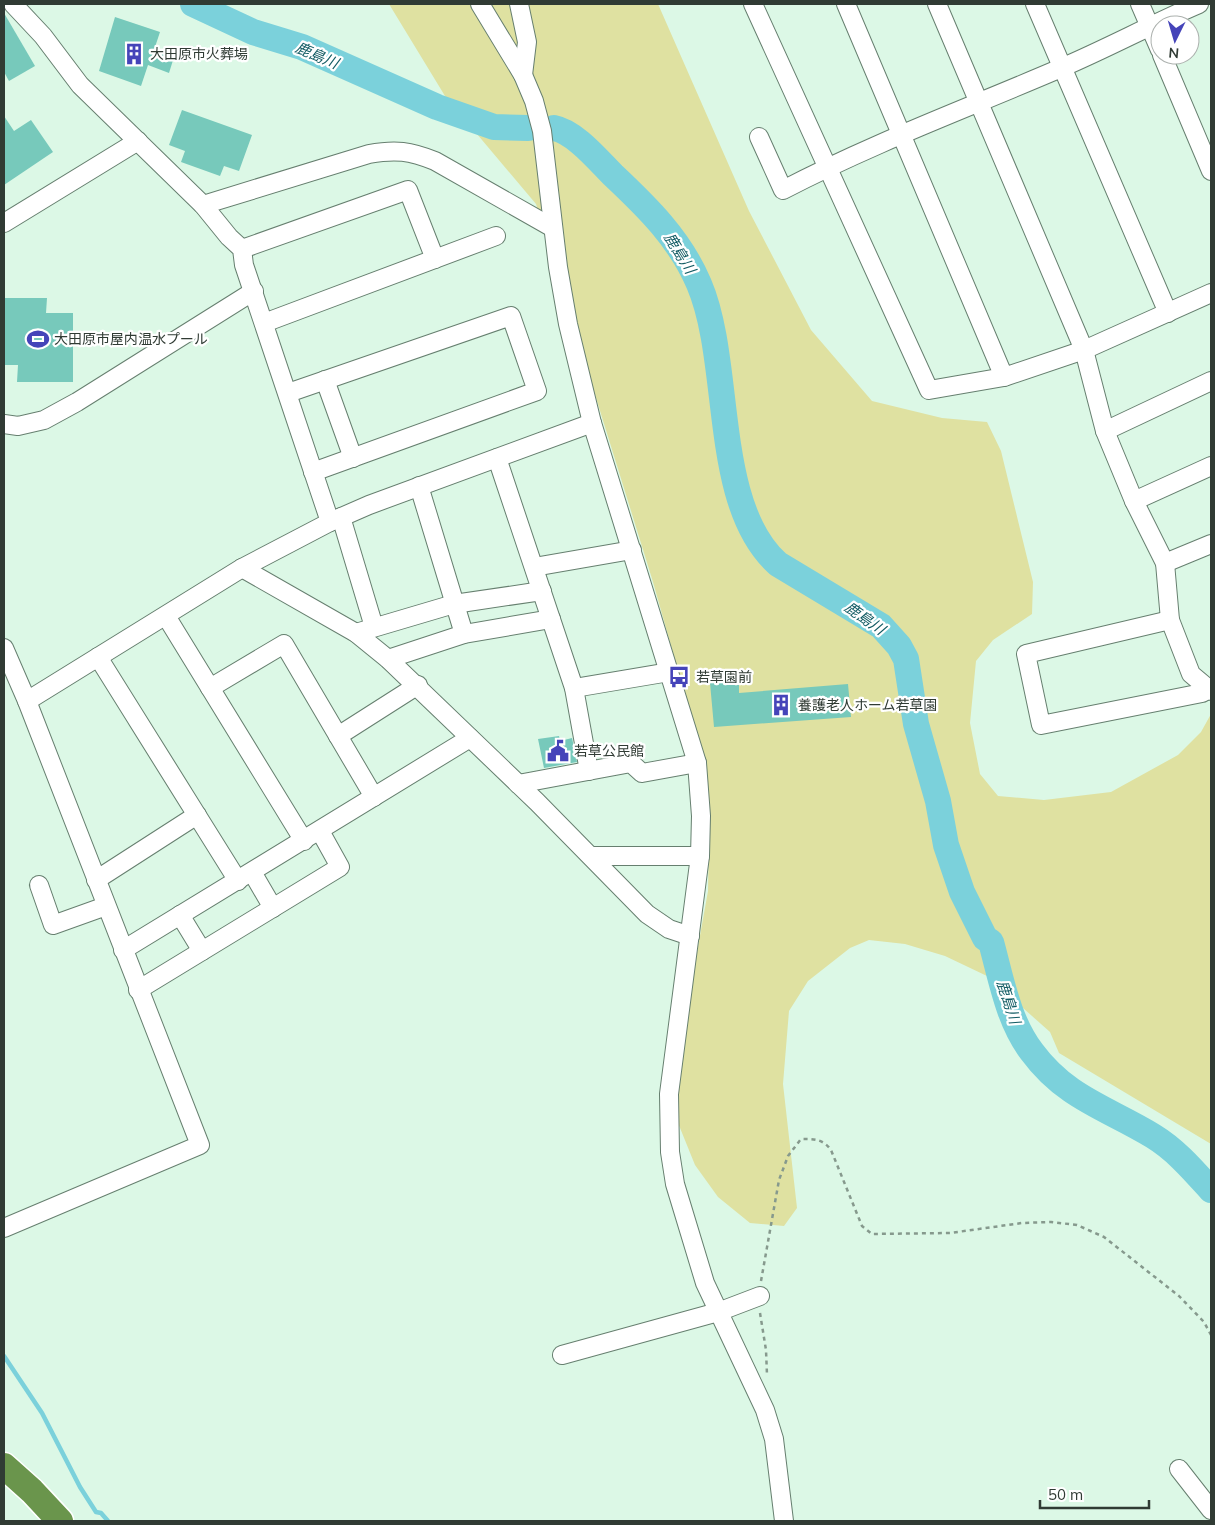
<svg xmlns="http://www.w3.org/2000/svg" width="1215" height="1525" viewBox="0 0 1215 1525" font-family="Mulish,'Noto Sans JP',sans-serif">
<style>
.green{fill:#dfe1a1}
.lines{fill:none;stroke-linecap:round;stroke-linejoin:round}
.stream{stroke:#7bd1db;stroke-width:4.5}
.river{stroke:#7bd1db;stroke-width:26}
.building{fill:#77c9bb}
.minor-casing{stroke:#667f6f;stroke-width:20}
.highway-casing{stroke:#fff;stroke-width:29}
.path{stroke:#86998d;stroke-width:2.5;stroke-dasharray:4 4;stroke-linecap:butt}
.minor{stroke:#fff;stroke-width:18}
.highway{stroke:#6a954c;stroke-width:26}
.labels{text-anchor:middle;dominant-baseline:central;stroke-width:4.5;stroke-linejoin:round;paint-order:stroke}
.poi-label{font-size:14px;fill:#303b34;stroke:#fff;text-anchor:start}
.water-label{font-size:15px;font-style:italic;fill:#135c64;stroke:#fff}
</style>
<rect width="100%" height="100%" fill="#dcf8e6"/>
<path class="green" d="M389,4H658L749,211L811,330L872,401L942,418L987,422L1001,451L1033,582L1032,614L993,640L976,661L970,723L980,774L998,796L1044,800L1111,792L1178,755L1201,732L1211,714V1144L1059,1053L1050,1032L987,976L945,956L905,944L869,940L850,948L808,981L789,1011L783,1084L797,1208L784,1226L750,1223L718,1197L695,1165L676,1118L673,1086L708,891L709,837L695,731L653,582L536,204L445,96Z"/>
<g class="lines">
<path class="stream" d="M4,1356L42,1413L80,1487L96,1512L101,1513L108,1521"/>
<g class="river">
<path d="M193,4L253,32L302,47L437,107L494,127L528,128"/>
<path d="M554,128C575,132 598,160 613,175C647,207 680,239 699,284C733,363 711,504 778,564L881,626L899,646L906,659L916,724L938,801L946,845L962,892L985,938L991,942C1001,978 1008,1021 1032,1052C1066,1098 1107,1108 1153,1136C1176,1150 1193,1170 1211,1190"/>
</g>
</g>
<g class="building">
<path d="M4,13L35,66L9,81L4,72Z"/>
<path d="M115,17L160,32L154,50L174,57L169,73L148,65L141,86L99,71Z"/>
<path d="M182,110L252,135L239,171L224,166L220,176L181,162L185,151L169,145Z"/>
<path d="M4,116L14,131L31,120L53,152L4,185Z"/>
<path d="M4,298H47L46,313H73V382H17L18,365H4Z"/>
<path d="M739,681V693L848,684L851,717L714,727L710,683Z"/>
<path d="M559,736L560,741L572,738L577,762L544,768L538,739Z"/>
</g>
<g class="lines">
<g class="minor-casing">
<g id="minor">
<path d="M13,4L43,36L80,85L203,205L229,237L242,249L244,265L330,522"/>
<path d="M480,4L523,75L534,101L542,131L558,267L568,324L592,423L697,763L701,816L700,856L669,1094L670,1152L675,1184L705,1283L765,1410L774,1439L784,1521"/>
<path d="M519,4L527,42L523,75"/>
<path d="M753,4L929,390L1004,377"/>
<path d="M846,4L1004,377L1084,350L1211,293"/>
<path d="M937,4L1084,350L1105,431L1134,501L1165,563L1170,620L1191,674L1211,691"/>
<path d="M1035,4L1168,313"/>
<path d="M1140,4L1160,50"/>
<path d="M1162,55L1211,171"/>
<path d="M759,137L783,190C873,143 968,108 1061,68C1108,48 1152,24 1199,4"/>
<path d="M203,205L369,154C396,149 410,151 435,161L553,228"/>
<path d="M4,223L138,141"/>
<path d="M242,249L408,190L435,259"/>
<path d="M264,323L496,236"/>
<path d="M325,380L353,458"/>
<path d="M288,393L511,316L537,391L313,472"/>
<path d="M4,424L18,426L44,420L77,402L254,291"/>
<path d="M1105,431L1211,381"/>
<path d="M497,458L574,688L589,771"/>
<path d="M419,486L464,634"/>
<path d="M1134,501L1211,466"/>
<path d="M341,517L374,627"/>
<path d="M1165,563L1211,544"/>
<path d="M534,567L632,550"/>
<path d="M242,568L356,633L388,659L537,802L647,914L669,929L690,936"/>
<path d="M166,616L304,841"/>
<path d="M1170,620L1026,654L1041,725L1202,693L1209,689"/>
<path d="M356,633L454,604L542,591"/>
<path d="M4,648L27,701L200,1145L4,1228"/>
<path d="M98,657L238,881"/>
<path d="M388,659L464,634L551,619"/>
<path d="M210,688L284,644L374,797"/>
<path d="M574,688L669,672"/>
<path d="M27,701L242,568L330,522L369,505L592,423"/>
<path d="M338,736L418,685"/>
<path d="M518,784L631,763L642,773L697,763"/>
<path d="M591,856H700"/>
<path d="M252,872L273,908"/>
<path d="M96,880L197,815"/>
<path d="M39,885L53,925L106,906"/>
<path d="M180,915L202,951"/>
<path d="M123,950L470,738"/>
<path d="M138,990L340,867L320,831"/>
<path d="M562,1355L718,1312L760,1296"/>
<path d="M1179,1469L1211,1510"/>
</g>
</g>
<g class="highway-casing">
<path id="highway" d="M4,1466L32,1491L60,1521"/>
</g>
<g class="path">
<path d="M761,1281L779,1180L788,1156L801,1139C815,1139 823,1139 831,1150L862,1226L872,1234L950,1233L1022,1223L1051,1222L1077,1225L1104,1237L1179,1296L1204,1322L1211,1335"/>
<path d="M760,1313L766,1350L767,1375"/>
</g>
<use href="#minor" class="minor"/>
<use href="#highway" class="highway"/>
</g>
<defs>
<g id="building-bare" transform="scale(1.725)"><path d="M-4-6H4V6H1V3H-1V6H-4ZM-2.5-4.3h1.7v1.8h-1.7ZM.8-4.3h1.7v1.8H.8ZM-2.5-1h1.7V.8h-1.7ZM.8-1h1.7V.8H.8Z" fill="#4544b9" stroke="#fff" stroke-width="2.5" paint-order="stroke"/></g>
<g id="stadium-bare" transform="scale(1.725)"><path d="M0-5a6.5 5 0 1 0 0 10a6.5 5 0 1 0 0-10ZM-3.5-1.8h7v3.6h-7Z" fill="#4544b9" stroke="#fff" stroke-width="2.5" paint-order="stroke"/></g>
<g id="bus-bare" transform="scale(1.725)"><path d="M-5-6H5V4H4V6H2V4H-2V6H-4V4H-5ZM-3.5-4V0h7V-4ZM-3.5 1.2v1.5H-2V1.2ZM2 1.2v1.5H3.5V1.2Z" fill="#4544b9" stroke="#fff" stroke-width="2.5" paint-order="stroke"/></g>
<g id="civic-bare" transform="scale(1.725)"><path d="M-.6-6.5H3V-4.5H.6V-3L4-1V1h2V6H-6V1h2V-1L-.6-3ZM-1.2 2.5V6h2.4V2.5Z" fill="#4544b9" stroke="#fff" stroke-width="2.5" paint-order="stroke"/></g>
</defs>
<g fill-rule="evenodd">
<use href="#building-bare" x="134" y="54"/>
<use href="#stadium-bare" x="38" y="339"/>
<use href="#bus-bare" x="679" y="677"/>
<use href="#building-bare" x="781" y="705"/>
<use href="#civic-bare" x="558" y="751"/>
</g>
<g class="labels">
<g class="poi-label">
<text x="150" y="54">大田原市火葬場</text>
<text x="54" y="339">大田原市屋内温水プール</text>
<text x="696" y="677">若草園前</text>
<text x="798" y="705">養護老人ホーム若草園</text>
<text x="574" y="751">若草公民館</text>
</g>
<g class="water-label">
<text transform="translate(317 55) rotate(23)">鹿島川</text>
<text transform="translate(680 253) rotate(58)">鹿島川</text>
<text transform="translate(865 618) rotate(35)">鹿島川</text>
<text transform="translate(1009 1002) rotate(72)">鹿島川</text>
</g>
</g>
<rect width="1215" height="1525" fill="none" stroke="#303b34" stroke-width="10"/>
<g transform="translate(1175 40) rotate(185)"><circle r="24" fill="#ffffff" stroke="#acb1ae"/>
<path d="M0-4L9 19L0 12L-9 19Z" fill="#4544b9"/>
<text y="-8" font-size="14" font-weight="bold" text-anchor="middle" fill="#303b34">N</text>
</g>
<path d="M1040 1500v8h109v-8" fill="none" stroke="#303b34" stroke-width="2.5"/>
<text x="1048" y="1500" font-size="15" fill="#303b34" stroke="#ffffff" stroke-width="4" paint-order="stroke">50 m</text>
</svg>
